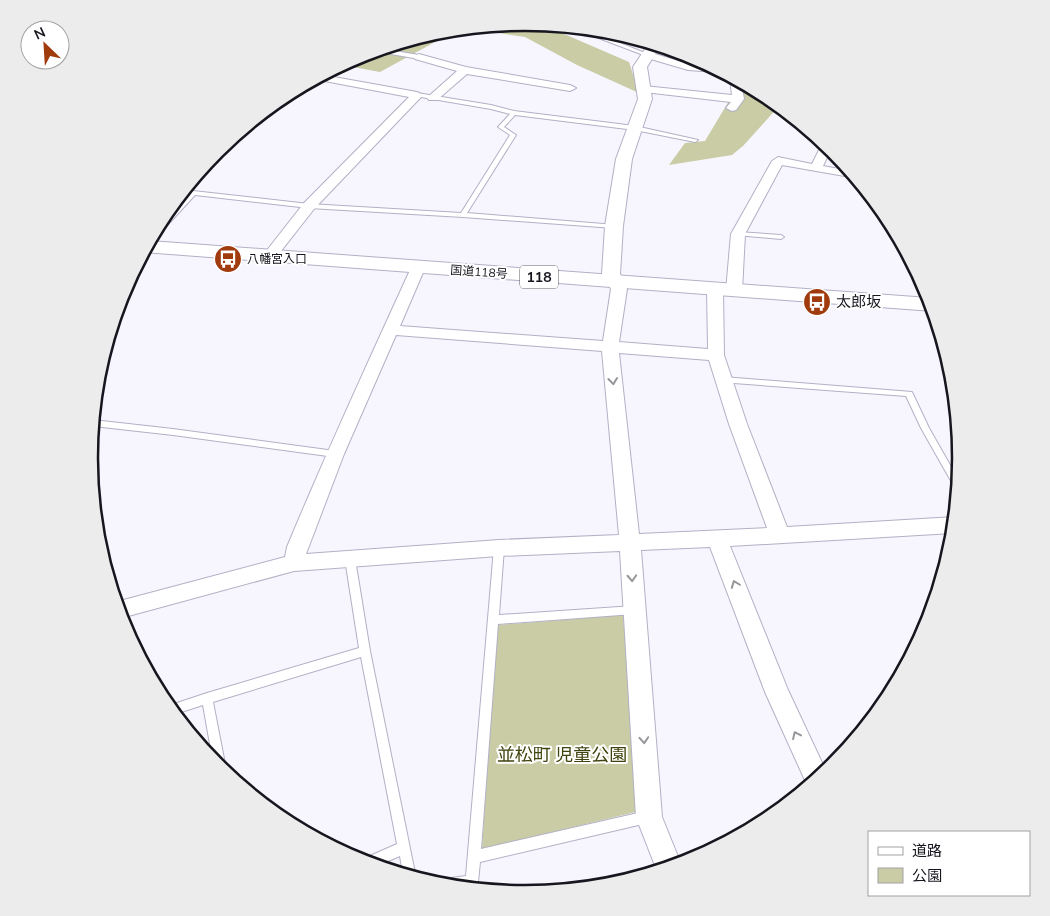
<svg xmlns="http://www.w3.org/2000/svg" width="1050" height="916" viewBox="0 0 1050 916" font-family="'Nunito Sans','Noto Sans JP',sans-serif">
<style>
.green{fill:#c9cca5}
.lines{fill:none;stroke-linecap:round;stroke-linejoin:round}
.service-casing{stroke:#b2b0c5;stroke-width:2}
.pedestrian-casing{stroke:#b2b0c5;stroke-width:2}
.minor-casing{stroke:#b2b0c5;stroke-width:2}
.tertiary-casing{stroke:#b2b0c5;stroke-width:2}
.trunk-casing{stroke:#b2b0c5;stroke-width:2}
.service{fill:#fff;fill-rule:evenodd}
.pedestrian{fill:#fff;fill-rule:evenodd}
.minor{fill:#fff;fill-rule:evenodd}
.tertiary{fill:#fff;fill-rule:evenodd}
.trunk{fill:#fff;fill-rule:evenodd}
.oneway{stroke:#97969a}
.labels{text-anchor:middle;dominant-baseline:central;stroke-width:4;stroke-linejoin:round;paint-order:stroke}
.far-poi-label{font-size:12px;fill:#17161e;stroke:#fff;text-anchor:start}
.far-street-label{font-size:12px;fill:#17161e;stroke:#fff}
.shield{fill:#fff;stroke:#5d5c62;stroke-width:1}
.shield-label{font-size:14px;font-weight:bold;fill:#17161e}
.poi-label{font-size:15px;fill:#17161e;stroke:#fff;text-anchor:start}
.near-park-label{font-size:18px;fill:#41430f;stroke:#fff}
.rim{fill:none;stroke:#17161e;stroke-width:2.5}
</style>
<rect width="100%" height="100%" fill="#f7f6ff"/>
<g class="green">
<path d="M525,23L541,24L629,62L639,93L577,65L525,37L465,28Z"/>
<path d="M459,29L380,72L342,65C373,48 424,32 459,29Z"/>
<path d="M735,79L767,96L779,106L743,146L732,155L669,165L685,143L705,141L739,84Z"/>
<path d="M623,615L640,811L482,849L497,625Z"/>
</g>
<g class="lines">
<g class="service-casing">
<g id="service">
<path d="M584,28L589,29L600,35L650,55L646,56L596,37L584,30Z"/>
<path d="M417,93L491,105L514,111L635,126L698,140L695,142L635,130L515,115L504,127L516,135L467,213L616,225V227L614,228L463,217L309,208L195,195L150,244L148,245L154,232L189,195L181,194L184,190L309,204L461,213L510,135L498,127L510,114L491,109L415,96L414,95Z"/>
<path d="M738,232L781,235L784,237L781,239L736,235L735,234Z"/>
<path d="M723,377L912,392L929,428L958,479L957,489L955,488L921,428L906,396L720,382L719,380Z"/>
<path d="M93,420L173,429L335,451L339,454L335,457L173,435L93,426Z"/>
<path d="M499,544L502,545L504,548L499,615L634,606L638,607L639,610L638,613L634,614L498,624L481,849L647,811L651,813L653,817L651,821L647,823L480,862L478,882L481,889L440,885L437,884L438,880L443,879L466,876L494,548L496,545Z"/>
<path d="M350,555L353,556L355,559L370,651L416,878L403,874L400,856L376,866L361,861L363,859L397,844L361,657L213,702L226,769L225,772L213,761L203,705L175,714L168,706L207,693L359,648L345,559L347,556Z"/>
</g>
</g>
<g class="pedestrian-casing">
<path id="pedestrian" d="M382,49L419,55L423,57L419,59L374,51Z"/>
</g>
<g class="minor-casing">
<g id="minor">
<path d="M648,52L689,64L710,65L720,71L716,72L688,70L644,57L643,55Z"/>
<path d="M419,54L466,67L570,85L576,88L570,91L467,74L437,100H429L427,98L429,96L457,71L415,59L414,57Z"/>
<path d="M323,75L417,92L423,95L314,209L274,260H264L262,257L264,254L304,203L409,97L314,79Z"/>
<path d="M731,77L741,82L744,99L736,110L732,111L726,108L731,102L644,92L638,89L644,86L732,95L730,79Z"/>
<path d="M823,142L831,149L823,166L850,171L856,178L782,165L745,234L742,291L739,294H729L726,291L731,234L772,161L778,157L812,164Z"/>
<path d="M418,264L423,265L425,268L400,326L603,341L611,289L607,282L610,279H620L627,289L619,342L708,349L707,289L710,286H720L723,289L724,355L747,424L787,527L955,517L953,533L730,546L788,690L826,771L808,787L765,692L710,547L641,550L662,817L681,864L657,871L636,817L620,551L499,556L294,571L121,618L116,602L285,557L287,547C326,453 369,360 411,268L413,265ZM396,335L602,351L619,535L499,540L306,554L344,454ZM619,353L709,360L729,424L767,528L639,534Z"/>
</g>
</g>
<g class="tertiary-casing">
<path id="tertiary" d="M649,43L660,46L647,67L652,99L632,159L623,226L620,274L625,282L622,286L615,288L608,286L602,274L605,226L616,159L638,99L633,67Z"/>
</g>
<g class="trunk-casing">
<path id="trunk" d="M150,241L929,298L933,311L143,252Z"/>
</g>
<use href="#service" class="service"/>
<use href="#pedestrian" class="pedestrian"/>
<use href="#minor" class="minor"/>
<use href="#tertiary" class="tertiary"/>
<use href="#trunk" class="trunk"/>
</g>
<defs><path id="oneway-chevron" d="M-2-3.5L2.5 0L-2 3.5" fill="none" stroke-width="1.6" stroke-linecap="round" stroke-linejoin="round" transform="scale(1.25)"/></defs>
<g class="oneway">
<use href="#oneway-chevron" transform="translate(613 381) rotate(84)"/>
<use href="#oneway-chevron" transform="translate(632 578) rotate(87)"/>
<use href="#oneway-chevron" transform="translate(735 584) rotate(-111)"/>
<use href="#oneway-chevron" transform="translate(796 735) rotate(-115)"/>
<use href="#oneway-chevron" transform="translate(644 740) rotate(86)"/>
</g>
<defs>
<g id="bus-disc" transform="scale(1.4375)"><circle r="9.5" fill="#a03b0d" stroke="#fff"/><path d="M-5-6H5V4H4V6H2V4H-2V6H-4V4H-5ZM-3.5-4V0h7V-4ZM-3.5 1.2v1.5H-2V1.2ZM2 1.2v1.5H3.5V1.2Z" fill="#fff"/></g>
</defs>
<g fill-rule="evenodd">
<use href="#bus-disc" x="228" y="259"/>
<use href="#bus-disc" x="817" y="302"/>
</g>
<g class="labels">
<g class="far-poi-label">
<text x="247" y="259">八幡宮入口</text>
</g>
<g class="far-street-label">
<text transform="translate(479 272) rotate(4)">国道118号</text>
</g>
<rect class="shield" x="520" y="265.5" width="38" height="23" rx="4"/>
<g class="shield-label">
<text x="539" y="277">118</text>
</g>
<g class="poi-label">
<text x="836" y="302">太郎坂</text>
</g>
<g class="near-park-label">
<text x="562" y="755">並松町 児童公園</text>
</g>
</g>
<path d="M0 0H1050V916H0ZM98 458a427 427 0 1 1 854 0a427 427 0 1 1-854 0Z" fill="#ececed" fill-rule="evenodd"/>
<path class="rim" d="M98 458a427 427 0 1 1 854 0a427 427 0 1 1-854 0Z"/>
<rect x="868" y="831" width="162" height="65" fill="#ffffff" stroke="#a2a2a5"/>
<rect x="878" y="847" width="25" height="8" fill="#ffffff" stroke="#a2a2a5"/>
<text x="912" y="856" font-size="15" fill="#17161e">道路</text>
<rect x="878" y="868" width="25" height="15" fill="#c9cca5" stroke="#a2a2a5"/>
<text x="912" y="881" font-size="15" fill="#17161e">公園</text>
<g transform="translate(45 45) rotate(335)"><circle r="24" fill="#ffffff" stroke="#a2a2a5"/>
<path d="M0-4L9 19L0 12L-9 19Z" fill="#a03b0d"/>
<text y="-8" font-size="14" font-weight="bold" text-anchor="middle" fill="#17161e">N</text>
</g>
</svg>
